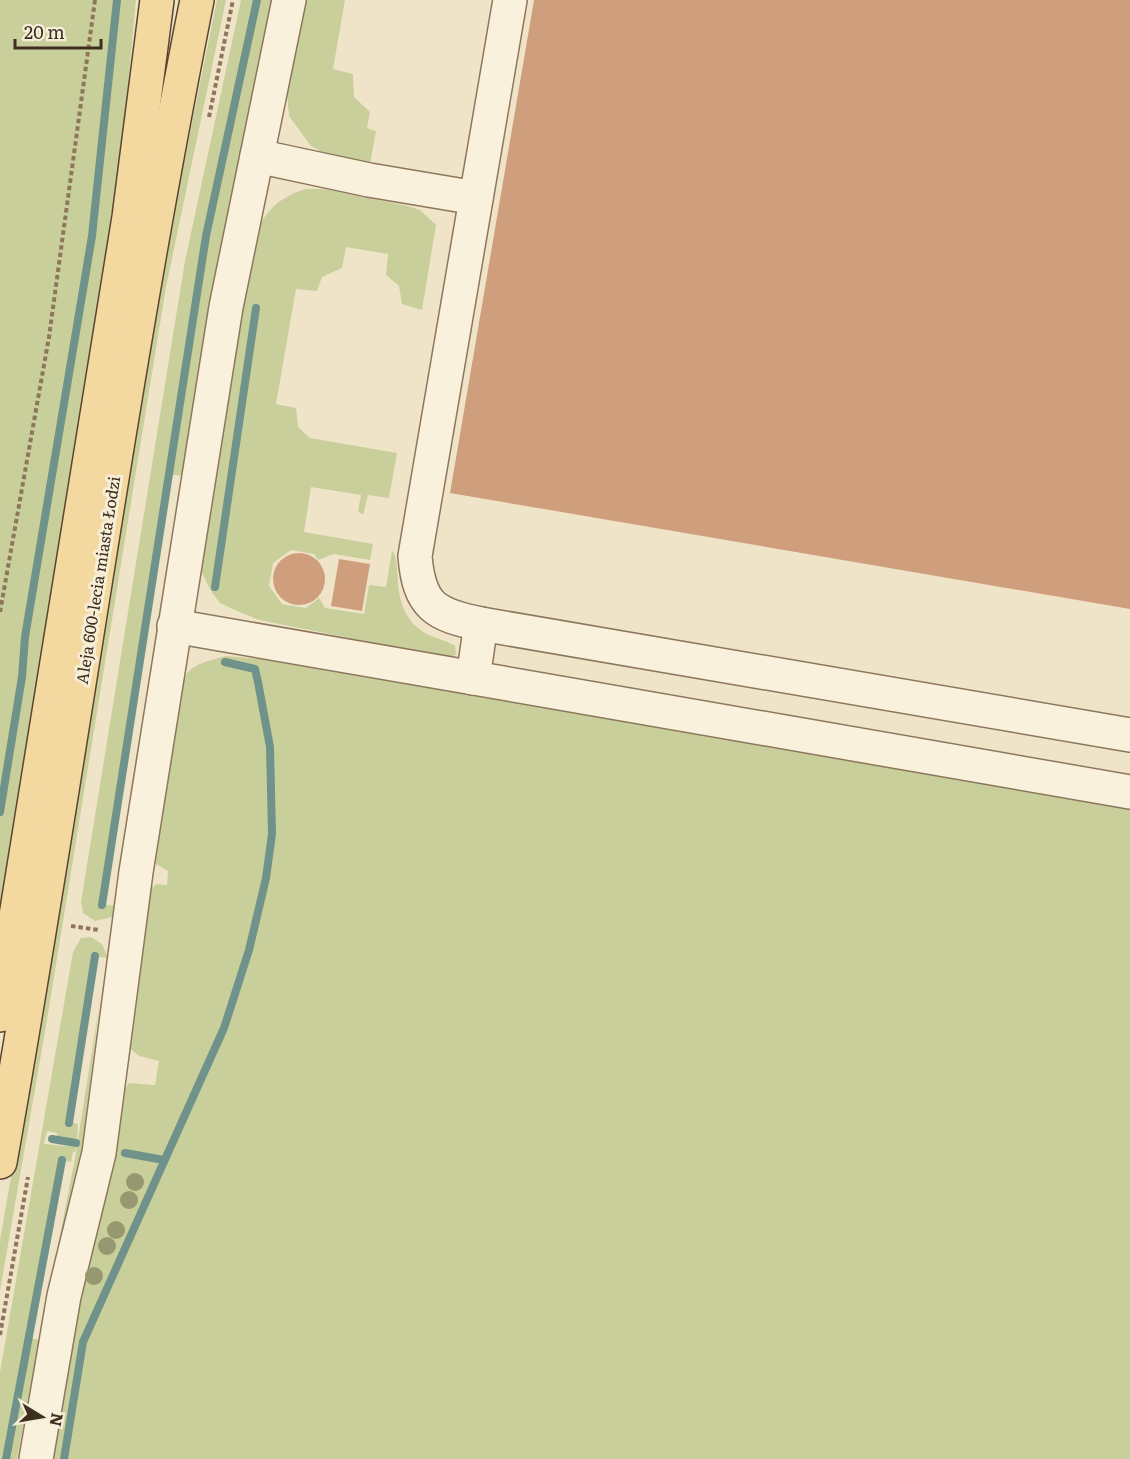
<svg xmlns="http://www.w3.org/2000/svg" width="1130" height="1459" viewBox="0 0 1130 1459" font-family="Literata,serif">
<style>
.green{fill:#c9cf9b}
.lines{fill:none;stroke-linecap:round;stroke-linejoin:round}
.stream{stroke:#6f938a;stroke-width:8}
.building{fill:#cf9f7d}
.minor-casing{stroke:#8d765c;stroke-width:36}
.major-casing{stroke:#5b4430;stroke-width:36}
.path{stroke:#8d765c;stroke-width:4;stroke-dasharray:4.5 3;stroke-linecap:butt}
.minor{stroke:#faf1dc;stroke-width:33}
.major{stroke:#f3d9a0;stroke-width:33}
.tree{fill:#96986f}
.labels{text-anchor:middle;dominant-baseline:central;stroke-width:6;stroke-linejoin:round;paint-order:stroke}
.street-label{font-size:16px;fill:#3d2e20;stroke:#f7eed8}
</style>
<rect width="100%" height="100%" fill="#f0e4c8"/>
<g class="green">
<path d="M0,0H136L117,202L0,928Z"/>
<path d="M217,0H226L166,287L47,1020L0,1291V1240L44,987L151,323Z"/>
<path d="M241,0H276L184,476L166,474L100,904L117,906L112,917L95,921L83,913L81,902L185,261Z"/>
<path d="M303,0H345L333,69L353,74L354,97L370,112L367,128L376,131L370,164L333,158L311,146L289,116L287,94Z"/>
<path d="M305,189H324L408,206L420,210L436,225L422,310L402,304L399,286L386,275L388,254L346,247L342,268L322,277L317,291L296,289L276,404L296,408L298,427L310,438L397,453L389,498L368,495L363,515L358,511L361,495L311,487L304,532L373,544L370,560L334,554L318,560L314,554L291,550L273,563L269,586L282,604L306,608L319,598L325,608L364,614L369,585L386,587L392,551C403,562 389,603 418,628C429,638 443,638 455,646L456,654L451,658L259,620L237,611L220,603L211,591L201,571L200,554L254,237C265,211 278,198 305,189Z"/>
<path d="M226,656L273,660L1130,807V1459H52L81,1290L112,1167L123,1091L129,1083L155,1085L159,1061L139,1056L127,1046L151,888L157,884L167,885L168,871L154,863C159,829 172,692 188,672C196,663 215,659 226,656Z"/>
<path d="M91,937L102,944L108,958L92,956L66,1122L78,1124L77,1140L57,1137V1133L47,1131L44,1144L76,1147L75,1152H73L71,1162L59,1160L26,1337L39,1340L17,1459H0V1372L73,952L81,938Z"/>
<path d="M99,1007L81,1161L54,1266L75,1158Z"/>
</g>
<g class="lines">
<g class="stream">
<path d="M215,587L256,308"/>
<path d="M0,812L22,677L25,637L92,236L117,0"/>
<path d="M102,905L206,236L257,0"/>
<path d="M69,1123L95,956"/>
<path d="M52,1139L76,1143"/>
<path d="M125,1153L164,1160"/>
<path d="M6,1459L62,1160"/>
<path d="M64,1459L83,1342L224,1028L249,950L266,878L272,834L270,747L258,682L255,669L225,662"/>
</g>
</g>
<g class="building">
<path d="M534,0H1130V609L450,493Z"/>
<circle cx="299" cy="579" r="26"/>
<path d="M339,559L370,564L362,611L331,606Z"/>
</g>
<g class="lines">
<g class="minor-casing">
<g id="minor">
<path d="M510,0L415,556C419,606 435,615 481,624L1130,735"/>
<path d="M257,156L369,180L476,198"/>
<path d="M174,626L1130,792"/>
<path d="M473,678L481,624"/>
<path d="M36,1459L64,1296L99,1153L136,872L226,307L289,0"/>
</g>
</g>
<g class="major-casing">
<g id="major">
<path d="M0,1015L129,217L157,0"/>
<path d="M0,1162C69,775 120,385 197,0"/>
</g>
</g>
<g class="path">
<path d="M209,117L233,0"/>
<path d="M0,612L49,337L95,0"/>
<path d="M71,926L99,930"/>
<path d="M0,1335L28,1177"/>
</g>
<use href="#minor" class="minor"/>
<use href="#major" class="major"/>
</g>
<g class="tree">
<circle cx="135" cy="1182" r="9"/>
<circle cx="129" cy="1200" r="9"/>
<circle cx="116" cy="1230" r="9"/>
<circle cx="107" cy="1246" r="9"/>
<circle cx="94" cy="1276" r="9"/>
</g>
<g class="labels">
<g class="street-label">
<text transform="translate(97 580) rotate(-81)">Aleja 600-lecia miasta Łodzi</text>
</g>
</g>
<g transform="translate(42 1417) rotate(101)" stroke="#f7eed8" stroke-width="4.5" paint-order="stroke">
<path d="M0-4.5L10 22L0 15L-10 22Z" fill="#3d2e20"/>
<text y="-9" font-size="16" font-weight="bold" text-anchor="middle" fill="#3d2e20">N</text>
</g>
<path d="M15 39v9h86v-9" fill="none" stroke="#3d2e20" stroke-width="3"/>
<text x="24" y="39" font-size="18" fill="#3d2e20" stroke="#f7eed8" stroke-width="4.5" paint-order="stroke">20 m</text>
</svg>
